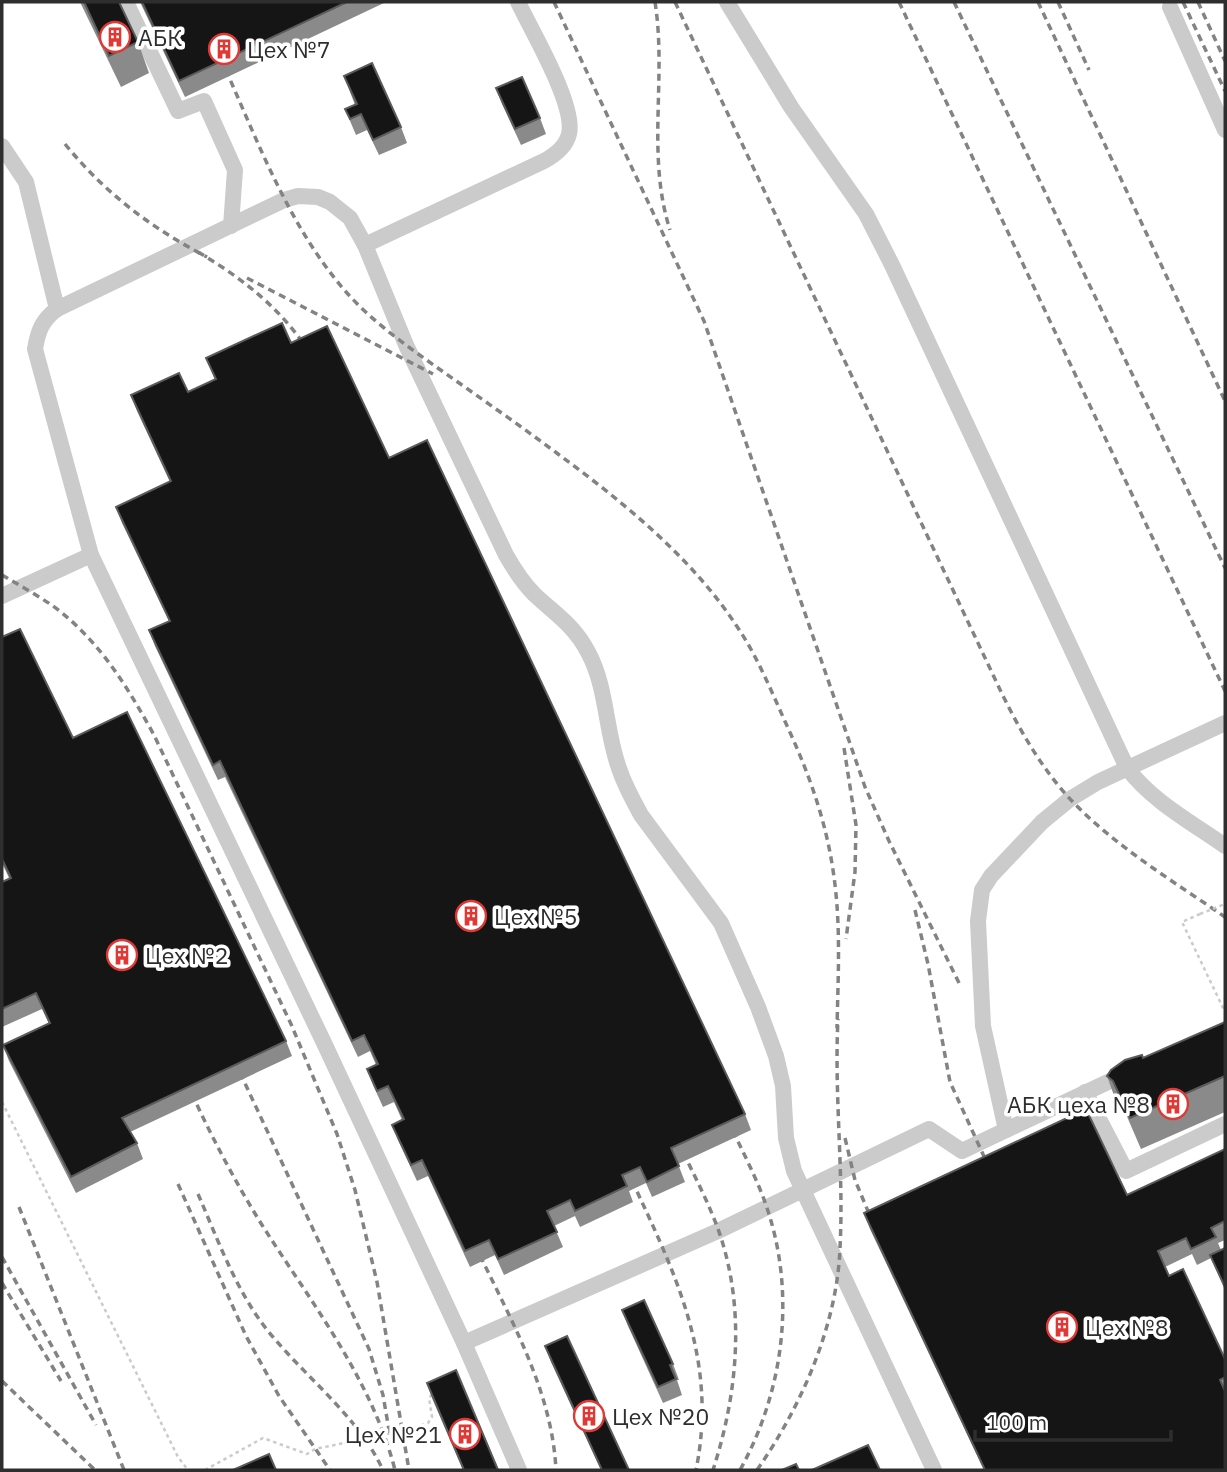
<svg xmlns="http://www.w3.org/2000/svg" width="1227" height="1472" viewBox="0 0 1227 1472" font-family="'IBM Plex Sans',sans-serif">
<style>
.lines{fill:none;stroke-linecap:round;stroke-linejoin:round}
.path{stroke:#cbcbcb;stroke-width:2.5;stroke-dasharray:3.5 3.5;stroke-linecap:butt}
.minor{stroke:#cbcbcb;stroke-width:16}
.rail{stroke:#838383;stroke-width:3.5;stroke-dasharray:7 5;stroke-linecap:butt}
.path-bridge{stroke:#cbcbcb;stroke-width:2.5;stroke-dasharray:3.5 3.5;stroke-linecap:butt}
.wall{fill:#8a8a8a}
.building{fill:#151515;stroke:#5b5b5b;stroke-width:2}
.labels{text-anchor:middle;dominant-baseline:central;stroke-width:7;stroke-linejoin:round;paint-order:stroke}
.poi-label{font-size:23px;fill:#2e2e2e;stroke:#fff;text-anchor:start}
</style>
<rect width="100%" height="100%" fill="#fff"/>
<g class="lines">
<g class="path">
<path d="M1200,914L1182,922L1225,1012"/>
<path d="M2,1102L178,1457L188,1470"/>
<path d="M205,1470L263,1438L307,1454L315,1449L402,1431L428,1423L432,1417L429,1398L433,1393"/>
</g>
<g class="minor">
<path d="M126,2L178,111L204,101L235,170L231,226"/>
<path d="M727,2L791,107L866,214L892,265L1127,768C1153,802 1191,822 1225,846"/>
<path d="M1170,7L1225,130"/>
<path d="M2,146L26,182L57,309"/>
<path d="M365,245L544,161C555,155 566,147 569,134C576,105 531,30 518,2"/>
<path d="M2,596L91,555"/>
<path d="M1085,1092L1126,1171L1225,1124"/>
<path d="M1006,1130L1127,1073"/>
<path d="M464,1343L718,1231L929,1129L962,1151L1006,1130L983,1026L978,921L982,890L991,876L1042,822L1070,799L1098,782L1225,723"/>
<path d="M519,1470L464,1343L325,1045L91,555L35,349C38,331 42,320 57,309L284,200L298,196L318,197L330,202L350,218L365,245L406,345L506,555C514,569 522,582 534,594C555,614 574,625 588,652C608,689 605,733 620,771C625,786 633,800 641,815L721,923L758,1007L776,1056L783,1086L786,1138L794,1171L934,1470"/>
</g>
<g class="rail">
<path d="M554,2L704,321L865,787L889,841L961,987"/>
<path d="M655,2C667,78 646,155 670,230"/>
<path d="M675,2L995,679C1015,722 1039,766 1072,801C1116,847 1173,881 1225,917"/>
<path d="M899,2L1225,691"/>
<path d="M954,2L1225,568"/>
<path d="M1038,2L1225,401"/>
<path d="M1058,2L1089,70"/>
<path d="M1183,2L1225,91"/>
<path d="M1198,2L1225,61"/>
<path d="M221,59C257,139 288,226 347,293C372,321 404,344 435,366C476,395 518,424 558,454C623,502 691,557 736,625C758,657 772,693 788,728C810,776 827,824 834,877C841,927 838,978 837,1028"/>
<path d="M65,144C105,193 151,228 207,257"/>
<path d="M198,252C242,278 285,311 311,356"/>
<path d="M247,278L433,374"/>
<path d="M2,575C19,585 37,595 53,606C99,640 127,686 154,735L291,1024L337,1134L355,1190L377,1282L409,1470"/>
<path d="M844,748L856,825L855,872L846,939"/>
<path d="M915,910L928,964L950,1082L992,1174"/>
<path d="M235,1062L369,1349L383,1395L390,1436"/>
<path d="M187,1083C209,1132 234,1180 262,1225C311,1302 372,1380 395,1470"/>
<path d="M728,1120C741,1149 757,1178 767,1208C796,1294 784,1391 740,1470"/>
<path d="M845,1138L855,1180L875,1228"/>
<path d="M678,1142C692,1171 707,1199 718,1229C746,1307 738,1393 713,1470"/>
<path d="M627,1170C673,1269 719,1357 696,1470"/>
<path d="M178,1184L246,1336L279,1396L330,1470"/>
<path d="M198,1194C218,1240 236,1291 268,1331C306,1378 357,1415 383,1470"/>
<path d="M19,1207L124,1470"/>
<path d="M475,1245C509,1317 552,1389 556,1470"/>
<path d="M2,1257L96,1425"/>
<path d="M2,1283L61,1381"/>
<path d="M2,1381L95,1470"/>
<path d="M757,1470C801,1407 837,1326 840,1248C844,1172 834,1095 838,1019"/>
</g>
<path class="path-bridge" d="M1200,914L1225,904"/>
</g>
<g class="wall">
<path d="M80,2H119L138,42L149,73L121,87Z"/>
<path d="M140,2H386L185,97Z"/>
<path d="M344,76L401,127L407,143L379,155L367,130L356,135L345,109L355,105Z"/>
<path d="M496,88L540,118L546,134L521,145L502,104Z"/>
<path d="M291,343L389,458L745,1114L751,1130L678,1164L685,1182L652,1197L646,1183L629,1191L633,1202L580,1227L575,1216L554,1226L563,1247L504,1275L495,1255L470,1267L428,1176L417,1181L398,1140L392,1125L402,1120L394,1102L383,1107L373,1085L367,1069L376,1065L370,1051L358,1057L225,777L218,780L155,646L149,630L169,621L122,523L116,507L170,482L137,411L131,395L188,392L215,380L206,358Z"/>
<path d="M2,637L286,1041L292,1056L130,1132L137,1143L143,1159L76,1193L9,1061L3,1045L49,1024L42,1009L2,1027V882L9,878L2,863Z"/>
<path d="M1225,1022V1112L1141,1149L1125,1112L1118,1107L1107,1076L1143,1058Z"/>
<path d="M1225,1149V1240L1218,1243L1221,1250L1225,1248V1290L1211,1258L1197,1265L1192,1254L1165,1267L1169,1276L1225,1359V1470H984L870,1229L864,1213L1127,1195Z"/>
<path d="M622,1310L673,1364L679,1380H677L682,1395L663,1403L628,1326Z"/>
<path d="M545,1346L629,1470H601L551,1362Z"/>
<path d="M456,1370L499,1470H463L432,1398L427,1383Z"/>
</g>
<g class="building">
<path d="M84,2H119L138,42L109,56Z"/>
<path d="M142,2H347L179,81Z"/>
<path d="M372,63L401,127L373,140L361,114L350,119L345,109L357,104L344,76Z"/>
<path d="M522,77L540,118L515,129L496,88Z"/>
<path d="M282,323L291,343L327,326L389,458L427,440L745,1114L671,1148L679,1166L647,1182L640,1167L622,1175L627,1186L575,1211L570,1200L547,1211L557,1232L498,1259L489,1240L465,1251L422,1160L411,1165L392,1125L404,1119L388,1086L377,1091L367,1069L378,1064L364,1035L352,1041L220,761L213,765L149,630L170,621L116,507L171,481L131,395L179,373L188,392L216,379L206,358Z"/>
<path d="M20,629L73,738L127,712L286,1041L122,1118L137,1143L71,1177L3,1045L50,1023L36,993L2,1009V882L11,878L2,859V637Z"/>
<path d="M1225,1022V1076L1130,1118L1113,1081L1107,1076L1111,1070L1125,1060L1142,1055L1143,1058Z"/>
<path d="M1086,1109L1127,1195L1225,1149V1221L1211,1228L1216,1237L1191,1249L1186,1238L1158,1251L1169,1276L1183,1269L1225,1359V1377L1220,1380L1225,1391V1470H985L864,1213Z"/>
<path d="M1225,1248V1287L1210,1255Z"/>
<path d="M644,1300L673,1364L670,1365L676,1379L658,1387L622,1310Z"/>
<path d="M567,1336L629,1470H602L545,1346Z"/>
<path d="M456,1370L498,1470H464L427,1383Z"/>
<path d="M868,1445L880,1470H812Z"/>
<path d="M269,1454L276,1470H233Z"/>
<path d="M796,1464L799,1470H782Z"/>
</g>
<defs>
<g id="building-ring" transform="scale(1.575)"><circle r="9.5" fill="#fff" stroke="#e03834" stroke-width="1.5"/><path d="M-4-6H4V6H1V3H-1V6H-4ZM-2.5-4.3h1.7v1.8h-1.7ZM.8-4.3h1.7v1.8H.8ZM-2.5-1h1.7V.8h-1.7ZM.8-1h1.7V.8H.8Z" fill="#e03834"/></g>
</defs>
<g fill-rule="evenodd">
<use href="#building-ring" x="115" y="37"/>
<use href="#building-ring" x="224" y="49"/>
<use href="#building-ring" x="471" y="916"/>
<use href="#building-ring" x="122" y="955"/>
<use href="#building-ring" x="1173" y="1104"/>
<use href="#building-ring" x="1062" y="1327"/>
<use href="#building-ring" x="589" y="1416"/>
<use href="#building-ring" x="465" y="1434"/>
</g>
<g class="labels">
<g class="poi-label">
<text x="138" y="37">АБК</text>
<text x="247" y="49">Цех №7</text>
<text x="494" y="916">Цех №5</text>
<text x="145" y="955">Цех №2</text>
<text x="1150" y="1104" text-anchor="end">АБК цеха №8</text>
<text x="1085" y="1327">Цех №8</text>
<text x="612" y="1416">Цех №20</text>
<text x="442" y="1434" text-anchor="end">Цех №21</text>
</g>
</g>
<rect width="1227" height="1472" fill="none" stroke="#2e2e2e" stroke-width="7"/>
<path d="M975 1430v10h196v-10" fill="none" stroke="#2e2e2e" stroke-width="3.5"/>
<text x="986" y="1430" font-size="21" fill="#2e2e2e" stroke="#ffffff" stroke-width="5" paint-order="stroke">100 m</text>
</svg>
